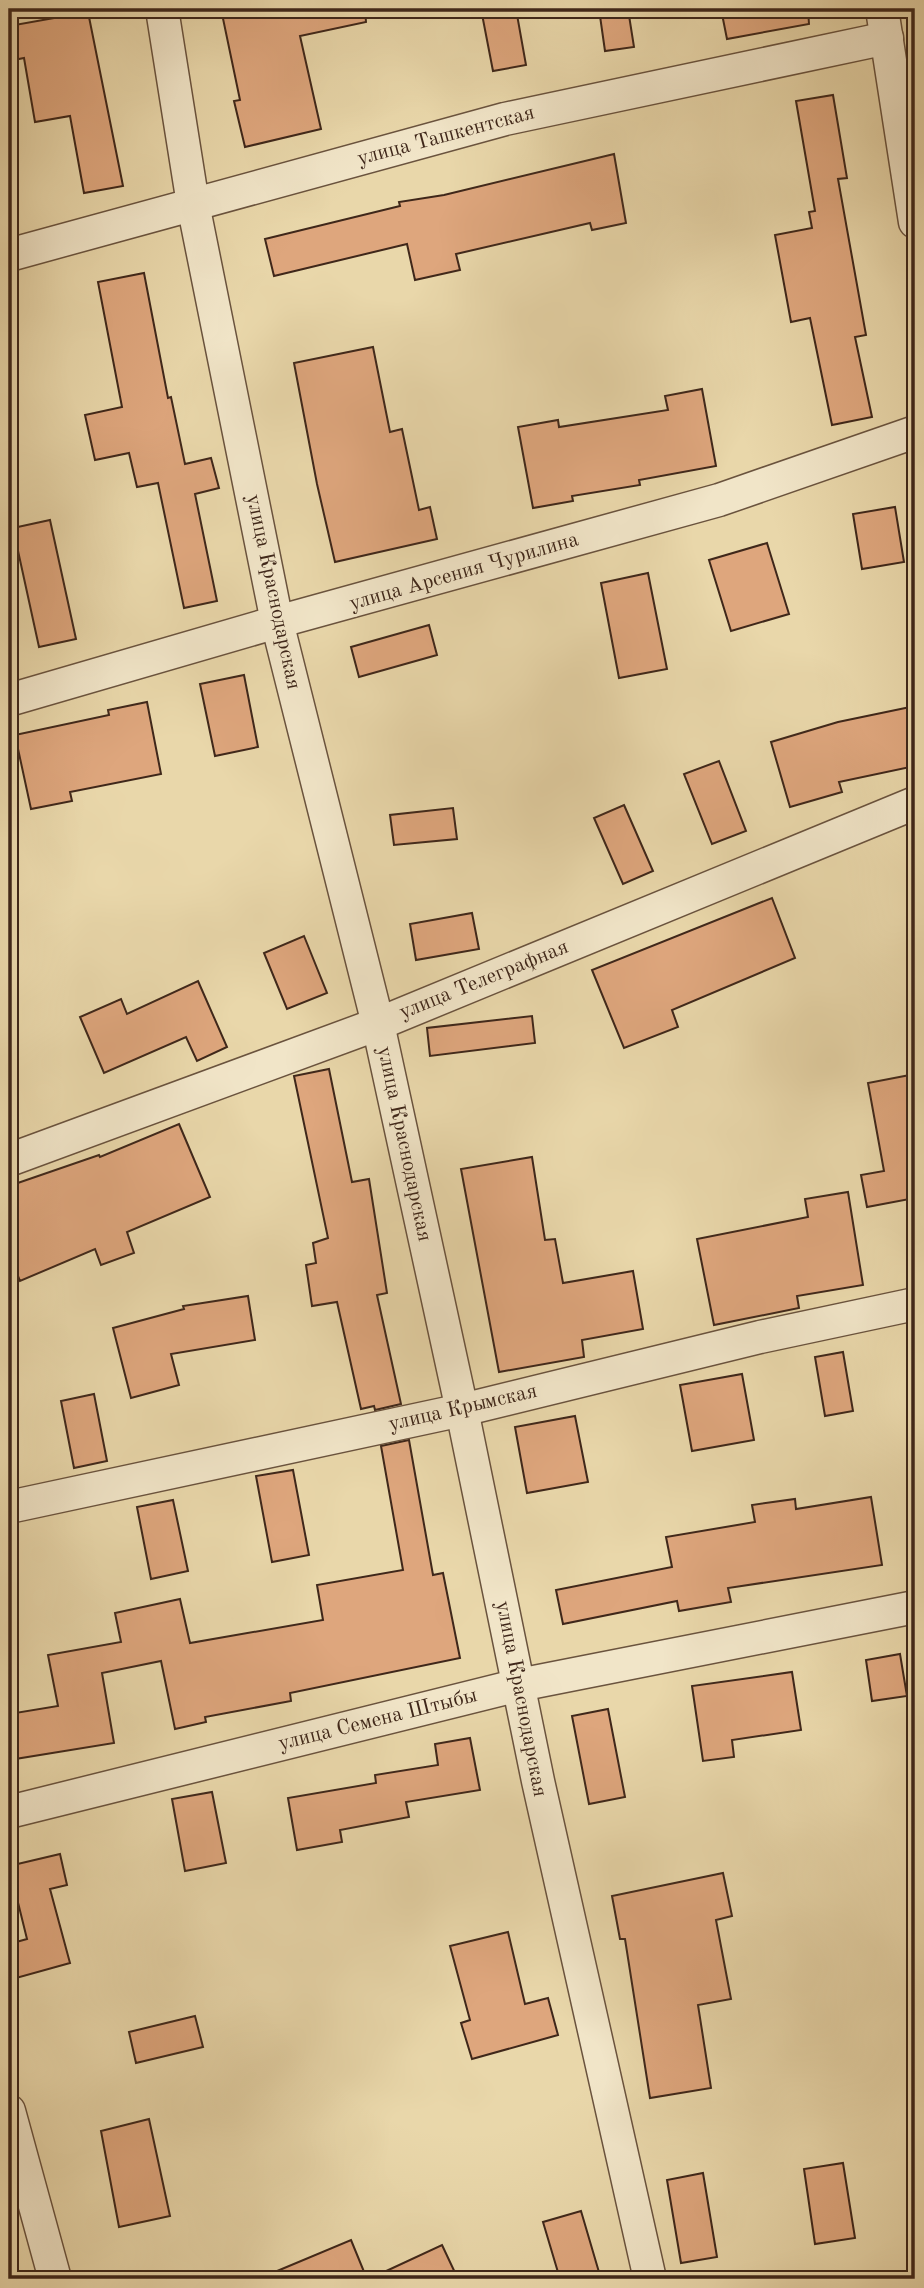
<svg xmlns="http://www.w3.org/2000/svg" width="924" height="2288" viewBox="0 0 924 2288" font-family="'Old Standard TT',serif">
<style>
.building{fill:#dea67d;stroke:#3f271a;stroke-width:2}
.lines{fill:none;stroke-linecap:round;stroke-linejoin:round}
.street-casing{stroke:#6a533e;stroke-width:35}
.street{stroke:#f1e5c8;stroke-width:32}
.labels{text-anchor:middle;dominant-baseline:central;stroke-width:5;stroke-linejoin:round;paint-order:stroke}
.street-label{font-size:21px;fill:#3f271a;stroke:#f1e5c8}
</style>
<rect width="100%" height="100%" fill="#e9d7aa"/>
<filter id="stains"><feTurbulence type="fractalNoise" baseFrequency=".00286" numOctaves="4"/><feColorMatrix values="0 0 0 0 .2 0 0 0 0 .09 0 0 0 0 .02 0 0 0 .5 -.17"/></filter>
<radialGradient id="worn" r=".72"><stop offset=".6" stop-color="#630" stop-opacity="0"/><stop offset="1" stop-color="#630" stop-opacity=".3"/></radialGradient>
<g class="building">
<path d="M221,9H365L366,22L300,36L321,129L245,147L234,101L240,100Z"/>
<path d="M481,9H516L526,65L493,71Z"/>
<path d="M599,9H628L634,47L605,51Z"/>
<path d="M721,9H808L809,24L727,39Z"/>
<path d="M88,12L123,186L84,193L70,116L35,122L24,58L9,61V26Z"/>
<path d="M833,95L847,178L838,179L866,335L855,337L872,417L832,425L810,318L791,322L775,235L812,228L809,212L815,211L796,101Z"/>
<path d="M614,154L626,223L592,230L590,223L456,254L460,270L415,280L407,244L274,276L265,239L400,206L399,202L444,195Z"/>
<path d="M144,273L168,398L171,397L185,464L211,458L219,488L195,494L217,601L184,608L158,483L137,487L129,453L95,460L85,415L122,407L98,282Z"/>
<path d="M373,347L390,432L402,429L419,510L430,507L437,539L335,562L317,484L294,363Z"/>
<path d="M702,389L716,466L639,480L640,485L572,496L573,501L533,508L518,427L558,420L559,427L668,410L665,396Z"/>
<path d="M895,507L904,562L862,569L853,514Z"/>
<path d="M50,520L76,639L39,647L13,528Z"/>
<path d="M767,543L789,614L731,631L709,560Z"/>
<path d="M648,573L667,669L619,678L601,583Z"/>
<path d="M429,625L437,655L359,677L351,647Z"/>
<path d="M244,675L258,747L215,756L200,684Z"/>
<path d="M147,702L161,774L70,792L72,801L31,809L15,735L109,715L108,710Z"/>
<path d="M915,706V766L839,782L842,792L790,807L771,742L838,722Z"/>
<path d="M719,761L746,831L712,844L684,774Z"/>
<path d="M624,805L653,871L623,884L594,818Z"/>
<path d="M453,808L457,839L394,845L390,815Z"/>
<path d="M772,898L795,958L672,1010L678,1027L624,1048L592,970Z"/>
<path d="M472,913L479,949L416,960L410,924Z"/>
<path d="M304,936L327,993L287,1009L264,953Z"/>
<path d="M198,981L227,1047L197,1061L186,1037L104,1073L80,1017L121,999L127,1014Z"/>
<path d="M532,1016L535,1043L430,1056L427,1028Z"/>
<path d="M329,1069L352,1182L369,1179L387,1293L377,1295L401,1404L375,1410L374,1406L361,1409L337,1302L312,1306L306,1265L316,1263L313,1243L328,1238L294,1076Z"/>
<path d="M915,1074V1198L867,1207L861,1175L884,1171L868,1083Z"/>
<path d="M179,1124L210,1197L127,1232L134,1253L101,1265L95,1249L20,1281L9,1254V1186L99,1155L100,1157Z"/>
<path d="M532,1157L545,1240L555,1239L563,1283L633,1271L643,1329L582,1340L584,1357L499,1372L461,1169Z"/>
<path d="M848,1192L863,1285L797,1296L799,1308L714,1325L697,1239L808,1217L805,1199Z"/>
<path d="M248,1296L255,1340L171,1354L179,1385L131,1398L113,1328L184,1309L183,1306Z"/>
<path d="M843,1352L853,1411L825,1416L815,1357Z"/>
<path d="M742,1374L754,1440L692,1451L680,1385Z"/>
<path d="M94,1394L107,1461L74,1468L61,1401Z"/>
<path d="M575,1416L588,1482L527,1493L515,1427Z"/>
<path d="M409,1440L433,1575L443,1573L460,1658L290,1693L291,1701L205,1717L206,1722L175,1729L161,1661L102,1673L114,1743L9,1760V1714L58,1706L48,1655L121,1642L115,1613L180,1599L190,1643L323,1620L317,1585L403,1570L381,1446Z"/>
<path d="M293,1470L309,1555L272,1562L256,1476Z"/>
<path d="M871,1497L882,1565L728,1588L731,1602L679,1611L677,1601L563,1624L556,1590L672,1567L666,1537L755,1522L752,1505L795,1499L796,1509Z"/>
<path d="M173,1500L188,1571L151,1579L137,1507Z"/>
<path d="M900,1654L907,1696L872,1701L866,1660Z"/>
<path d="M792,1672L801,1730L732,1740L734,1757L703,1761L692,1686Z"/>
<path d="M608,1709L625,1797L589,1804L572,1716Z"/>
<path d="M470,1738L480,1790L406,1802L409,1817L340,1830L342,1842L297,1850L288,1798L376,1783L375,1775L438,1765L435,1744Z"/>
<path d="M212,1792L226,1863L185,1871L172,1799Z"/>
<path d="M60,1854L67,1885L50,1889L70,1963L9,1980V1944L27,1939L9,1866Z"/>
<path d="M723,1873L732,1916L716,1920L731,1999L698,2005L711,2088L650,2098L625,1939H620L612,1896Z"/>
<path d="M508,1932L525,2004L548,1998L558,2035L472,2059L461,2023L470,2020L450,1946Z"/>
<path d="M195,2016L203,2047L136,2063L129,2032Z"/>
<path d="M149,2119L170,2216L119,2227L101,2131Z"/>
<path d="M843,2163L855,2238L815,2244L804,2169Z"/>
<path d="M703,2173L717,2257L681,2263L667,2180Z"/>
<path d="M581,2211L601,2279H560L543,2222Z"/>
<path d="M351,2240L367,2279H258Z"/>
<path d="M442,2245L458,2279H369Z"/>
</g>
<g class="lines">
<g class="street-casing">
<g id="street">
<path d="M162,9L193,204L277,622L378,1024L462,1410L538,1781L650,2279"/>
<path d="M882,9L915,222"/>
<path d="M9,255L505,119L887,38"/>
<path d="M9,700L277,622L719,500L915,432"/>
<path d="M9,1160L378,1024L915,803"/>
<path d="M9,1507L462,1410L760,1337L915,1304"/>
<path d="M9,1812L519,1685L915,1607"/>
<path d="M9,2111L55,2279"/>
</g>
</g>
<use href="#street" class="street"/>
</g>
<g class="labels">
<g class="street-label">
<text transform="translate(446 136) rotate(-15)">улица Ташкентская</text>
<text transform="translate(464 572) rotate(-16)">улица Арсения Чурилина</text>
<text transform="translate(273 592) rotate(78)">улица Краснодарская</text>
<text transform="translate(484 980) rotate(-22)">улица Телеграфная</text>
<text transform="translate(404 1144) rotate(78)">улица Краснодарская</text>
<text transform="translate(463 1408) rotate(-13)">улица Крымская</text>
<text transform="translate(521 1699) rotate(79)">улица Краснодарская</text>
<text transform="translate(378 1720) rotate(-14)">улица Семена Штыбы</text>
</g>
</g>
<rect width="924" height="2288" fill="none" stroke="#e9d7aa" stroke-width="35"/>
<rect x="10" y="10" width="903" height="2267" fill="none" stroke="#3f271a" stroke-width="3.5"/>
<rect x="18" y="18" width="889" height="2253" fill="none" stroke="#3f271a" stroke-width="2"/>
<rect width="100%" height="100%" filter="url(#stains)"/>
<rect width="100%" height="100%" fill="url(#worn)"/>
</svg>
